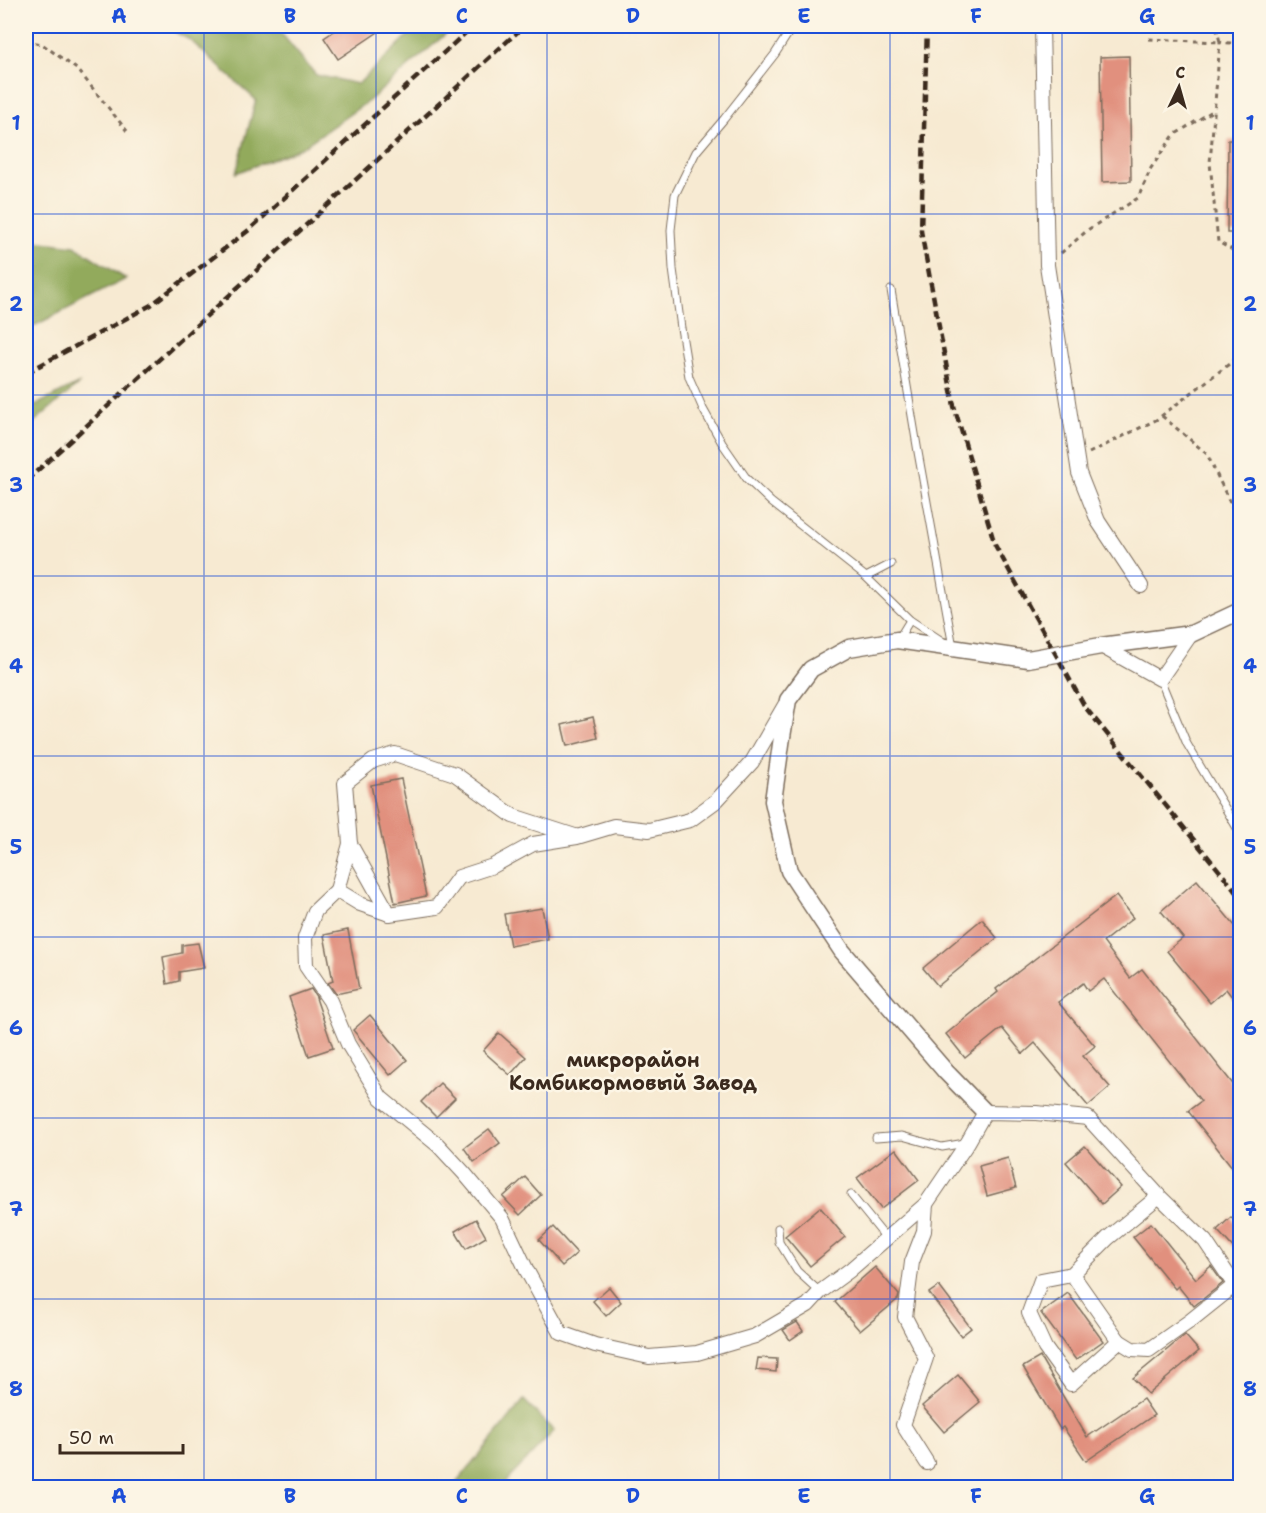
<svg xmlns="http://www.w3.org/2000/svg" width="1266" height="1513" viewBox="0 0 1266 1513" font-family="'Shantell Sans',sans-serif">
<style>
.forest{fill:#92aa5c;stroke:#666a3d;stroke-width:1.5}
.building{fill:#e1907e}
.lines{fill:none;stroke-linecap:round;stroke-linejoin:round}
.service-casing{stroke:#7d6d5d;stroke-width:9}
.minor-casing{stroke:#7d6d5d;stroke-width:16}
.tertiary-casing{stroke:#7d6d5d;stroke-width:19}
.path{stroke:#7d6d5d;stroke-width:3;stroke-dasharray:4.5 4.5;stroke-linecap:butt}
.service{stroke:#fff;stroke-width:7}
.minor{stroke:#fff;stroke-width:14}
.tertiary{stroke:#fff;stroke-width:16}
.rail{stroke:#3b2a1e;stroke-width:4.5;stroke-dasharray:9 4.5;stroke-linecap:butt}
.grid{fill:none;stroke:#1d4ed8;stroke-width:1.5;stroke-opacity:0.55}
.labels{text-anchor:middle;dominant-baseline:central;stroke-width:5;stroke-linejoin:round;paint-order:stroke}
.neighbourhood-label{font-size:20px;font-weight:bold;fill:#3b2a1e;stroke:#fcf5e5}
.neatline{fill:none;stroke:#1d4ed8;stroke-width:2}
.grid-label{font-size:20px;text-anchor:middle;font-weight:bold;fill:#1d4ed8}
</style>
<rect width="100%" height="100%" fill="#fcf5e5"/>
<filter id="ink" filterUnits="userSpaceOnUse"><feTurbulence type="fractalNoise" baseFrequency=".0167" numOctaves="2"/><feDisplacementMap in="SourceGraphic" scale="12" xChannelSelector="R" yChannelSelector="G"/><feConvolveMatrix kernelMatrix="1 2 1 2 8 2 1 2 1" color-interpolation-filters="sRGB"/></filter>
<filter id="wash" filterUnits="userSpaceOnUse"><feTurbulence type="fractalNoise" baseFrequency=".008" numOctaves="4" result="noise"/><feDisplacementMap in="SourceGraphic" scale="24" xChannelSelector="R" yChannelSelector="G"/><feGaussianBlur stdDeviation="1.35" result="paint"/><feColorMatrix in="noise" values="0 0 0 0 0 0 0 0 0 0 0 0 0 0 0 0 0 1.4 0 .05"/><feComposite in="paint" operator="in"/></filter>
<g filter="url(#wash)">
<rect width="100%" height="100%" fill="#f7ead2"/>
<g class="forest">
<path d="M164,26H275L316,75L358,84L418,26H455L370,100L301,148L236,173L256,100L190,40Z"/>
<path d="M26,240L75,246L126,279L26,330Z"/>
<path d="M80,383L26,429V410Z"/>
<path d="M524,1400L554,1431L501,1487H453Z"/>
</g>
<g id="blocks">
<g class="building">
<path d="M342,26H387L338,59L324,38Z"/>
<path d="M1129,56L1131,181L1102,182L1100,57Z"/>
<path d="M1228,140H1240V233H1227Z"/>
<path d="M593,717L598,738L567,746L562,725Z"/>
<path d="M401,779L426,896L395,903L371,785Z"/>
<path d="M1197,880L1240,932V1007L1226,989L1210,1003L1167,951L1183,938L1161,911Z"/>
<path d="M1116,896L1133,918L1103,942L1130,978L1142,969L1240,1093V1177L1188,1111L1201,1101L1104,979L1088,991L1083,983L1058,1002L1095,1046L1083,1056L1110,1087L1088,1106L1035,1043L1023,1054L1002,1028L965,1058L946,1034L998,992L996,989Z"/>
<path d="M542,908L548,939L510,946L504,914Z"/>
<path d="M982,919L997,938L938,986L923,968Z"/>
<path d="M348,930L359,989L336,994L328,983L333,981L324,935Z"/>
<path d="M198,943L204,968L179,972V981L167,984L163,957L182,953V945Z"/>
<path d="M311,989L317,998H316L333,1048L309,1056L289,997Z"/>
<path d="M370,1015L407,1060L390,1075L353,1030Z"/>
<path d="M499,1033L526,1057L510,1075L483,1051Z"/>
<path d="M440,1083L455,1098L436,1117L421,1102Z"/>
<path d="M489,1129L500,1143L474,1162L464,1148Z"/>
<path d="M1085,1146L1121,1187L1102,1204L1066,1162Z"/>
<path d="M896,1149L919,1180L881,1209L857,1178Z"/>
<path d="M1008,1158L1016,1188L987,1196L979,1166Z"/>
<path d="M525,1177L541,1195L520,1215L503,1197Z"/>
<path d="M820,1207L845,1237L810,1266L785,1236Z"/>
<path d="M1231,1217L1240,1227V1255L1217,1230Z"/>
<path d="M476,1219L486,1237L466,1249L455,1231Z"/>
<path d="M1151,1223L1196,1279L1211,1266L1223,1283L1194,1306L1178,1286L1175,1289L1133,1237Z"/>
<path d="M553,1227L577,1253L562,1266L539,1240Z"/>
<path d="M875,1267L899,1295L898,1299L860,1331L835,1302Z"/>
<path d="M939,1286L971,1328L961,1336L929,1293Z"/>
<path d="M609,1287L621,1302L606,1316L593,1301Z"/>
<path d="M1068,1293L1103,1341L1076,1360L1041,1313Z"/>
<path d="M797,1322L803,1331L790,1340L783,1330Z"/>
<path d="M1185,1335L1199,1351L1148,1394L1133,1378Z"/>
<path d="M1040,1357L1087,1437L1143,1399L1154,1415L1086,1461L1063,1427L1060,1429L1023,1367Z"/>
<path d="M758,1358L777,1359L776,1372L756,1370Z"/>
<path d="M958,1375L980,1402L944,1432L922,1406Z"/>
</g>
</g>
</g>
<g filter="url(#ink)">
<use href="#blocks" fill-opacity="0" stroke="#7d6d5d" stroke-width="1.5"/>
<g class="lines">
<g class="service-casing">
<g id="service">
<path d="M781,26L789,32"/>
<path d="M793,26L775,54L724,119L696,152L675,195L671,230L673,269L681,328L689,377L703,409L722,443L747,479L771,502L866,577L910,620L942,641"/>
<path d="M891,290L918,452L953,647"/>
<path d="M866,577L891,564"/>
<path d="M899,638L910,620"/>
<path d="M1160,679L1187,744L1240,833"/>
<path d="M876,1138L902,1136L942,1147L965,1143"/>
<path d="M851,1195L886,1238"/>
<path d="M778,1228L779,1242L797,1271L820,1292"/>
</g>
</g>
<g class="minor-casing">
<g id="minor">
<path d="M1042,26L1047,265L1079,473L1098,521L1141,586"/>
<path d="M1101,646L1160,679L1191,634"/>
<path d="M785,705L752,762L716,801L690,820L649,830L614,826L577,837L533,844L493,866L459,877L437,907L389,914L360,904L337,890L315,911L305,938L306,966L330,1001L348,1044L381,1098L438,1145L464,1173L502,1218L527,1271L561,1333L595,1345L649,1357L697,1353L755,1336L808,1305L820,1292L850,1270L926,1204L968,1142L985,1112L1036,1113L1088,1118L1159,1196L1205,1241L1240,1293"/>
<path d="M337,890L350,844"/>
<path d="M389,914L350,844L345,783L373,761L395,754L455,774L513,816L575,836"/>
<path d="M926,1204L924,1231L912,1262L905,1317L926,1358L903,1425L927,1463"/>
<path d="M1072,1274L1119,1341L1071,1384L1045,1348L1029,1313L1041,1280L1072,1274L1108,1238L1159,1196"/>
<path d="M1119,1341L1132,1349L1149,1350L1190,1321L1235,1285"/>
</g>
</g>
<g class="tertiary-casing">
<path id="tertiary" d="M985,1112L946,1072L842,951L789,871L773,801L782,737L788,700L811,669L849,648L897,640L1028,659L1101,646L1191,634L1240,611"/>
</g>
<g class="path">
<path d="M1149,39L1220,42L1216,26"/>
<path d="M26,41L42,44L78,70L127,131"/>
<path d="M1240,44L1220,42L1210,163L1218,242L1240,254"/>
<path d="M1061,253L1089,229L1138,198L1151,168L1174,135L1214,110"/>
<path d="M1162,416L1207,454L1240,524"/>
<path d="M1089,453L1156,420L1237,358L1240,353"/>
</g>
<use href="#service" class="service"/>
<use href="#minor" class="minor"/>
<use href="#tertiary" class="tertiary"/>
<g class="rail">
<path d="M927,26L921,231L954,406L995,545L1085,707L1240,896"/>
<path d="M26,373L151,305L249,230L473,26"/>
<path d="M26,481L524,26"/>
</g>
</g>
</g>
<path class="grid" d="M204,26V1488M376,26V1488M547,26V1488M719,26V1488M890,26V1488M1062,26V1488M26,214H1240M26,395H1240M26,576H1240M26,756H1240M26,937H1240M26,1118H1240M26,1299H1240"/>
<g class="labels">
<g class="neighbourhood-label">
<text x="633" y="1060">микрорайон<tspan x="633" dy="23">Комбикормовый Завод</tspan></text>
</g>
</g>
<rect width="1266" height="1513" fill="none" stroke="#fcf5e5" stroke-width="66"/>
<g transform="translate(1179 87) rotate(5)" stroke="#fcf5e5" stroke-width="4.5" paint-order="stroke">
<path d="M0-4.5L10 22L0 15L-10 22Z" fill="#3b2a1e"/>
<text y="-9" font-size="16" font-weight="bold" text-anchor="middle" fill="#3b2a1e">С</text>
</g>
<path d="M60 1444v9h123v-9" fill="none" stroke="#3b2a1e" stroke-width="3"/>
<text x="69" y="1444" font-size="18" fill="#3b2a1e" stroke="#fcf5e5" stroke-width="4.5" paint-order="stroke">50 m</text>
<rect x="33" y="33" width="1200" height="1447" class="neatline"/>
<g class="grid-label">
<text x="119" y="23">A</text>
<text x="290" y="23">B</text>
<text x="462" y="23">C</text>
<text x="633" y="23">D</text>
<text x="804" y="23">E</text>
<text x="976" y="23">F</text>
<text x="1147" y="23">G</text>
<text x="16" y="130">1</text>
<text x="1250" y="130">1</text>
<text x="16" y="311">2</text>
<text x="1250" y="311">2</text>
<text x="16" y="492">3</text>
<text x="1250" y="492">3</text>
<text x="16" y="673">4</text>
<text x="1250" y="673">4</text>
<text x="16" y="854">5</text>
<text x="1250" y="854">5</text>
<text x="16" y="1035">6</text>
<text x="1250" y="1035">6</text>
<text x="16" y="1216">7</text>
<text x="1250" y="1216">7</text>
<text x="16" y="1396">8</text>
<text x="1250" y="1396">8</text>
<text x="119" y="1503">A</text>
<text x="290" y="1503">B</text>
<text x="462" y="1503">C</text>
<text x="633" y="1503">D</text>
<text x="804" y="1503">E</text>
<text x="976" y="1503">F</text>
<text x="1147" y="1503">G</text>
</g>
</svg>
